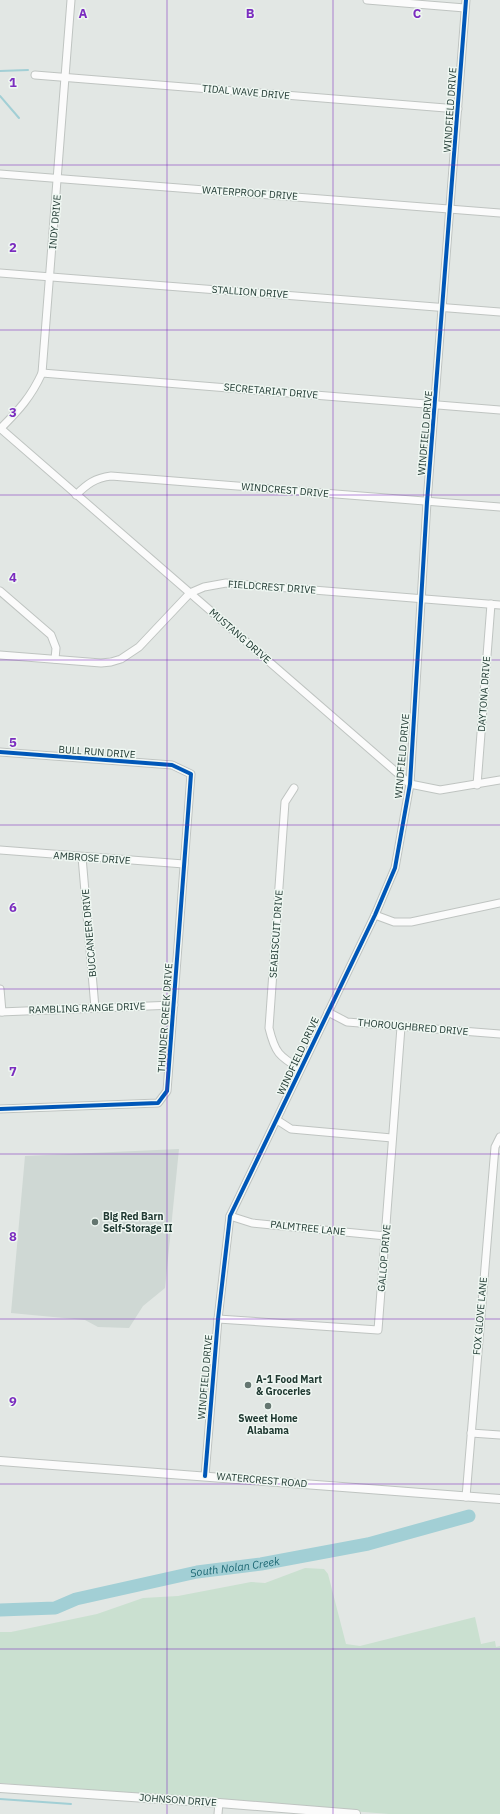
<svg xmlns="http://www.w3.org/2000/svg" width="500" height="1814" viewBox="0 0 500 1814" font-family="'IBM Plex Sans',sans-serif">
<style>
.built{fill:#cfd8d4}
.green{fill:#cae0d0}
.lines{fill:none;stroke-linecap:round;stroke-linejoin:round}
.stream{stroke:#a2cfd5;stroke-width:2}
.river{stroke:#a2cfd5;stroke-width:13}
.minor-casing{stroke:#bfc4c1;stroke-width:9}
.tertiary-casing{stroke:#bfc4c1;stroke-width:10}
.minor{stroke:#fbfbfb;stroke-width:7}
.tertiary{stroke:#fbfbfb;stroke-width:8}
.cycleway-casing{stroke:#eff7f2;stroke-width:6}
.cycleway{stroke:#0057b8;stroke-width:4}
.grid{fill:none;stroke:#7b2cbf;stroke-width:1;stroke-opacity:0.55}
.poi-dot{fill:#647670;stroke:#eff7f2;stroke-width:1.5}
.labels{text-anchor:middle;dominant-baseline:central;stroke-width:3;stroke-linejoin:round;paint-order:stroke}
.street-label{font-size:10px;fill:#203932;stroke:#eff7f2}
.poi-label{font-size:10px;font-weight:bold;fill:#203932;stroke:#eff7f2;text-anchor:start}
.water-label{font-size:11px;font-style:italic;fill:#1c6773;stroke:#eff7f2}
.grid-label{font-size:13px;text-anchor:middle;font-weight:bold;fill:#7b2cbf;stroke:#eff7f2;stroke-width:3;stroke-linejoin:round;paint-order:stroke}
</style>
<rect width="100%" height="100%" fill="#e2e7e4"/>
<path class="built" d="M179,1149L165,1288L143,1306L129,1328L98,1327L85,1320L11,1313L25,1156Z"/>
<path class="green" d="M305,1568L324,1569L328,1574L346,1644L360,1646L475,1617L481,1644L495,1641L496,1647L500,1646V1814H389L0,1783V1632H11L97,1614L143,1598L178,1596L251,1582L265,1583Z"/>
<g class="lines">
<g class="stream">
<path d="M0,71L28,70"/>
<path d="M0,96L19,118"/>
<path d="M0,1799L71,1804"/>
</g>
<path class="river" id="s1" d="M0,1610L55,1608L76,1599L197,1572L261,1564L368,1544L469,1516"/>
<g class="minor-casing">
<g id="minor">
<path d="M367,0L465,8"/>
<path d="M35,75L458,109"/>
<path d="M0,174L500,213"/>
<path d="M0,273L500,312"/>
<path d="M42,373L500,410"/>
<path d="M0,428L410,784L440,790L500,780"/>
<path d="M0,429C19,410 31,397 42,373L71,0"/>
<path d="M76,495C87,484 95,478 111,476L500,507"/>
<path d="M0,591L51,635L56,648L55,659"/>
<path d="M0,655L101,663L111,662L121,659L139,647L190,593L204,587L226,583L500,605"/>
<path d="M0,752L172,765L191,774L167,1091L158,1103L0,1109"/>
<path d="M477,785L491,604"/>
<path d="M294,788L285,802L269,1028C275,1053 279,1056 300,1069"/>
<path d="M0,850L184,864"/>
<path d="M82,857L95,1008"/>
<path d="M375,915L394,922H411L500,903"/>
<path d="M0,989L2,1012"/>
<path d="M0,1012L174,1005"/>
<path d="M328,1012L347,1022L500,1034"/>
<path d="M277,1120L291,1129L392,1138"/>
<path d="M230,1216L252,1223L386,1236"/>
<path d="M218,1319L378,1330L401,1027"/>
<path d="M471,1433L500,1435"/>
<path d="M205,1476L218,1319L230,1216L375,915L395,868L410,784L427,502L466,0"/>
<path d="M466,1497L495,1147L500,1137"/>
<path d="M218,1814L219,1803"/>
</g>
</g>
<g class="tertiary-casing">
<g id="tertiary">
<path d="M0,1461L500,1499"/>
<path d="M0,1788L219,1803L356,1814"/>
</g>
</g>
<use href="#minor" class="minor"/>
<use href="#tertiary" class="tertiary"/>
<g class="cycleway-casing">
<g id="cycleway">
<path d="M0,752L172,765L191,774L167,1091L158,1103L0,1109"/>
<path d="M205,1476L218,1319L230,1216L375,915L395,868L410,784L427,502L466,0"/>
</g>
</g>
<use href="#cycleway" class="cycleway"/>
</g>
<path class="grid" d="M167,0V1814M333,0V1814M0,165H500M0,330H500M0,495H500M0,660H500M0,825H500M0,989H500M0,1154H500M0,1319H500M0,1484H500M0,1649H500"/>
<g class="poi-dot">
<circle cx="95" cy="1222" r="4"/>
<circle cx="248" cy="1385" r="4"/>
<circle cx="268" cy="1406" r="4"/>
</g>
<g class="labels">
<g class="street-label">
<text transform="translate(246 92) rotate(5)">TIDAL WAVE DRIVE</text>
<text transform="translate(450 110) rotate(-86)">WINDFIELD DRIVE</text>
<text transform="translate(250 193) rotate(4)">WATERPROOF DRIVE</text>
<text transform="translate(55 222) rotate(-85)">INDY DRIVE</text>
<text transform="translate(250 292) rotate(4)">STALLION DRIVE</text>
<text transform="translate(271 391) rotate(5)">SECRETARIAT DRIVE</text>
<text transform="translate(425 433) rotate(-85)">WINDFIELD DRIVE</text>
<text transform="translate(285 490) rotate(5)">WINDCREST DRIVE</text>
<text transform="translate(272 587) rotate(4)">FIELDCREST DRIVE</text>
<text transform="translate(240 636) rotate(41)">MUSTANG DRIVE</text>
<text transform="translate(484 694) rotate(-86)">DAYTONA DRIVE</text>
<text transform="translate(97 752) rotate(4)">BULL RUN DRIVE</text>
<text transform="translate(402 756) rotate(-85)">WINDFIELD DRIVE</text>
<text transform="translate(92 858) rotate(4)">AMBROSE DRIVE</text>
<text transform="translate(89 933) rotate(-95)">BUCCANEER DRIVE</text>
<text transform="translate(276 934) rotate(-86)">SEABISCUIT DRIVE</text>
<text transform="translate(87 1008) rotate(-2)">RAMBLING RANGE DRIVE</text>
<text transform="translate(165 1018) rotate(-86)">THUNDER CREEK DRIVE</text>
<text transform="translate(413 1027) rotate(5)">THOROUGHBRED DRIVE</text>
<text transform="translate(298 1056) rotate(-65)">WINDFIELD DRIVE</text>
<text transform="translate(308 1228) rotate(6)">PALMTREE LANE</text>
<text transform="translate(384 1258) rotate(-85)">GALLOP DRIVE</text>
<text transform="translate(480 1316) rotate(-85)">FOX GLOVE LANE</text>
<text transform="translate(205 1377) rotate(-85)">WINDFIELD DRIVE</text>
<text transform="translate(262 1480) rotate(5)">WATERCREST ROAD</text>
<text transform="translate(178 1800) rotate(4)">JOHNSON DRIVE</text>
</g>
<g class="poi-label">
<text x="103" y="1216">Big Red Barn<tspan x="103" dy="12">Self-Storage II</tspan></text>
<text x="256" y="1379">A-1 Food Mart<tspan x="256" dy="12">&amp; Groceries</tspan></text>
<text x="268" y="1418" text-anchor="middle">Sweet Home<tspan x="268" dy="12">Alabama</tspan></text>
</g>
<g class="water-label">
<text stroke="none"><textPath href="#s1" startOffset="240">South Nolan Creek</textPath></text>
</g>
</g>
<g class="grid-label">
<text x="83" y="18">A</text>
<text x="250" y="18">B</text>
<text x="417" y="18">C</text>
<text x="13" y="87">1</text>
<text x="13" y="252">2</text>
<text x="13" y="417">3</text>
<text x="13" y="582">4</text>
<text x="13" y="747">5</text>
<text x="13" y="912">6</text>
<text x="13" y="1076">7</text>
<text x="13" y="1241">8</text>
<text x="13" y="1406">9</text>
</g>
</svg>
